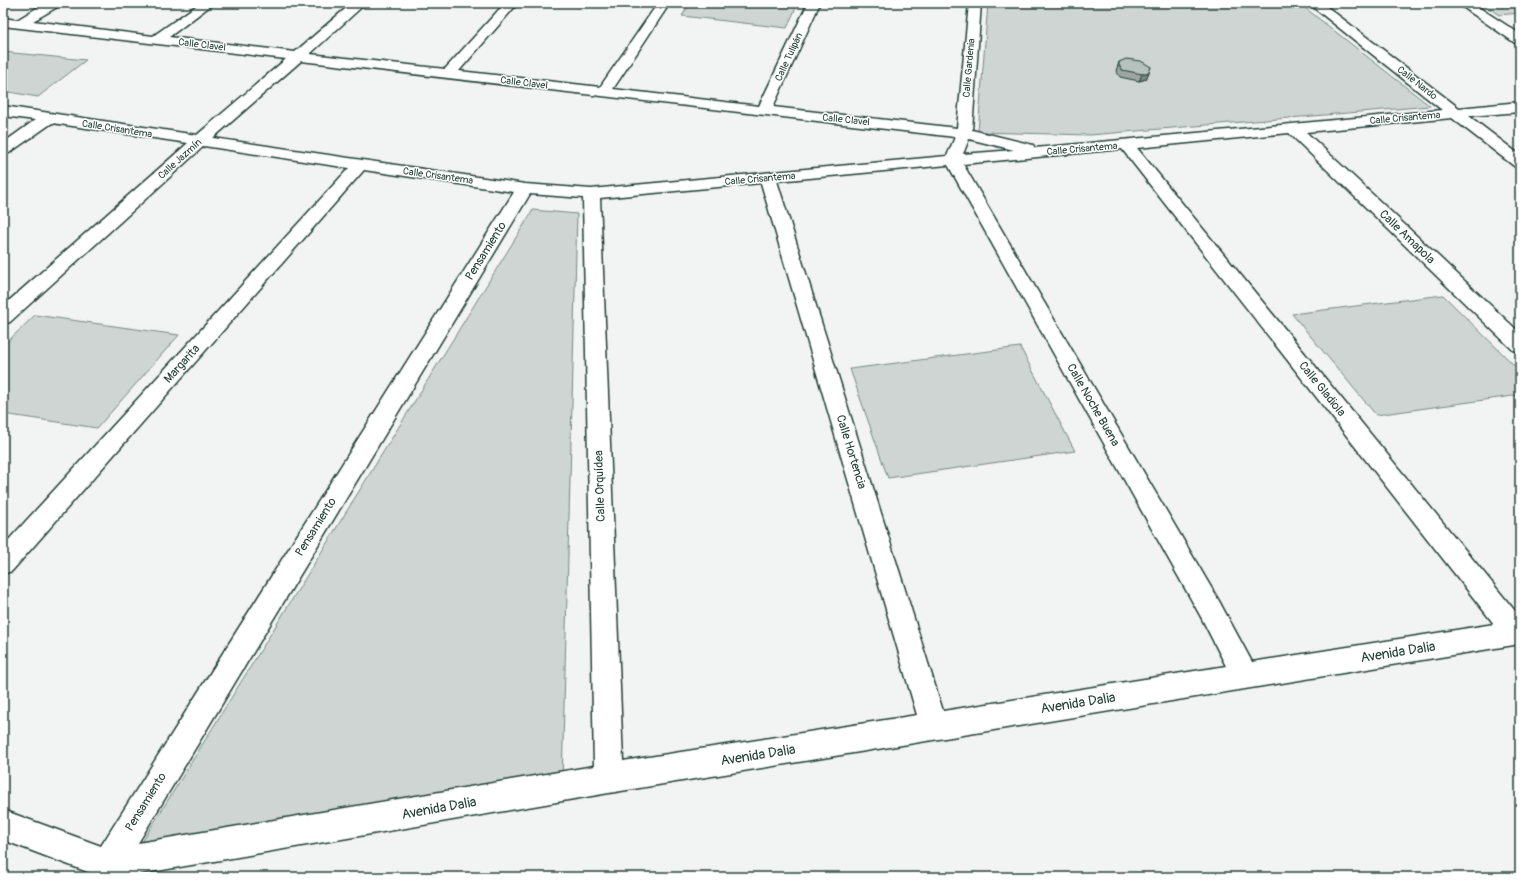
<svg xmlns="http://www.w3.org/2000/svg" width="1523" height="880" viewBox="0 0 1523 880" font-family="Pangolin,sans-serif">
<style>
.green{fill:#ced5d3;stroke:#768984}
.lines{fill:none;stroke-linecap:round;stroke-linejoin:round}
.street-casing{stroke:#1f3d34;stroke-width:3}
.street{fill:#fff;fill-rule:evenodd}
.wall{fill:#9da6a3;stroke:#1f3d34}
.shaded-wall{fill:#808784;stroke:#1f3d34}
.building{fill:#b7c1bd;stroke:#1f3d34}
.labels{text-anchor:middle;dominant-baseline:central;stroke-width:3;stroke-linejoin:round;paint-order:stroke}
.far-street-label{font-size:10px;fill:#1f3d34;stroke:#fff}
.street-label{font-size:12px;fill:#1f3d34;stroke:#fff}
.near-street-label{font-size:14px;fill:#1f3d34;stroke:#fff}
</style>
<rect width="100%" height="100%" fill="#f2f3f3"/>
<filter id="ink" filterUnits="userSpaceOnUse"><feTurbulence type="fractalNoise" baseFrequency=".025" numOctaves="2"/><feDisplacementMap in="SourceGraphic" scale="8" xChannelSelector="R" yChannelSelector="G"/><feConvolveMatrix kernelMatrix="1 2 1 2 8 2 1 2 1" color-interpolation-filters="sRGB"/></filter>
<g filter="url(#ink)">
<g class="green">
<path d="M690,3H798L787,28L682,16Z"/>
<path d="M988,3H1299L1430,106L1090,135L978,132Z"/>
<path d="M1481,3H1520V13L1499,15Z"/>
<path d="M3,52L86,60L38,97L3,91Z"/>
<path d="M533,210L577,214L562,783L142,842Z"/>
<path d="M1443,295L1520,371V395L1376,415L1292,314Z"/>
<path d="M35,315L179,335L97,428L3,414V346Z"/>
<path d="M1020,347L1075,451L888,478L850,369Z"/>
</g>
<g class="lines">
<g class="street-casing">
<g id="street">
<path d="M45,3H60L59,6L33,21L153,36L200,3H214L169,37L295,52L352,3H366L310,54L445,69L505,3H518L459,71L600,87L658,3H670L613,89L759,106L808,3H820L773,107L957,128L969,3H981L972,130L1033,145L1035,148L1442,110L1308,3H1322L1459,108L1520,102V112L1469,116L1520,155V168L1514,166L1452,118L1306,132L1520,333V352L1513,350L1289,133L1137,148L1520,617V644L609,793L122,877H101L3,840V810L101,846L514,192L364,170L12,571L3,574V546L349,168L204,146L10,322L3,324V306L188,143L52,123L9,153L3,155V143L35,120L3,116V106L197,135L286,59L3,26V18L17,20ZM301,61L955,137L947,156L591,189L525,184L213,138ZM969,139L1014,150L963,154ZM1122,149L1494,624L1252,662L1219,601L963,164ZM948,165L1201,617L1226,666L943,711L777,181ZM761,183L917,715L623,761L600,198ZM530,194L583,198L594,766L138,843Z"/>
<path d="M1457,3H1472L1520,34V44L1515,43Z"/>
</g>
</g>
<use href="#street" class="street"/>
</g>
<path class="wall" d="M1119,62L1151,67L1146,79L1139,81L1120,77L1116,71Z"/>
<path class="shaded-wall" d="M1149,72L1146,79L1139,81L1142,74Z"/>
<path class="building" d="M1126,59L1141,61L1151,67L1149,72L1142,74L1122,70L1119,65V62Z"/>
</g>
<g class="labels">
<g class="far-street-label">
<text transform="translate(202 45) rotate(7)">Calle Clavel</text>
<text transform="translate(789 57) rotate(-65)">Calle Tulipán</text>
<text transform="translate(969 68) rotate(-85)">Calle Gardenia</text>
<text transform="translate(524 83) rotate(7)">Calle Clavel</text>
<text transform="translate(1417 83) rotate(38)">Calle Nardo</text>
<text transform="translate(1405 118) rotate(-5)">Calle Crisantema</text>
<text transform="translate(846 120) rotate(6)">Calle Clavel</text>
<text transform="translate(117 129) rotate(9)">Calle Crisantema</text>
<text transform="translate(1082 149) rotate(-5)">Calle Crisantema</text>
<text transform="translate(180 159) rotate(-42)">Calle Jazmín</text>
<text transform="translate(438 176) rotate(8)">Calle Crisantema</text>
<text transform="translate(760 179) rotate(-5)">Calle Crisantema</text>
</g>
<g class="street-label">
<text transform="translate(1407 237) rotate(44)">Calle Amapola</text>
<text transform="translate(486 251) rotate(-58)">Pensamiento</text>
<text transform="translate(182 364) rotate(-48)">Margarita</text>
<text transform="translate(1322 389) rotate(51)">Calle Gladiola</text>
<text transform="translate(1093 405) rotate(60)">Calle Noche Buena</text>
<text transform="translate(851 452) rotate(73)">Calle Hortencia</text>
<text transform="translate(600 486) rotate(-92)">Calle Orquídea</text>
<text transform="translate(316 527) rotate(-58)">Pensamiento</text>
<text transform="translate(146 802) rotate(-58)">Pensamiento</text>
</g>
<g class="near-street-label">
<text transform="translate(1398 652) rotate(-9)">Avenida Dalia</text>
<text transform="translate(1078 703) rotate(-9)">Avenida Dalia</text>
<text transform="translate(758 755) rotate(-9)">Avenida Dalia</text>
<text transform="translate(439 808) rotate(-10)">Avenida Dalia</text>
</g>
</g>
<rect width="1523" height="880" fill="none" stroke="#fff" stroke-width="16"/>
<rect x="8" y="8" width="1507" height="864" fill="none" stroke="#1f3d34" stroke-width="1.5" filter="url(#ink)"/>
</svg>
